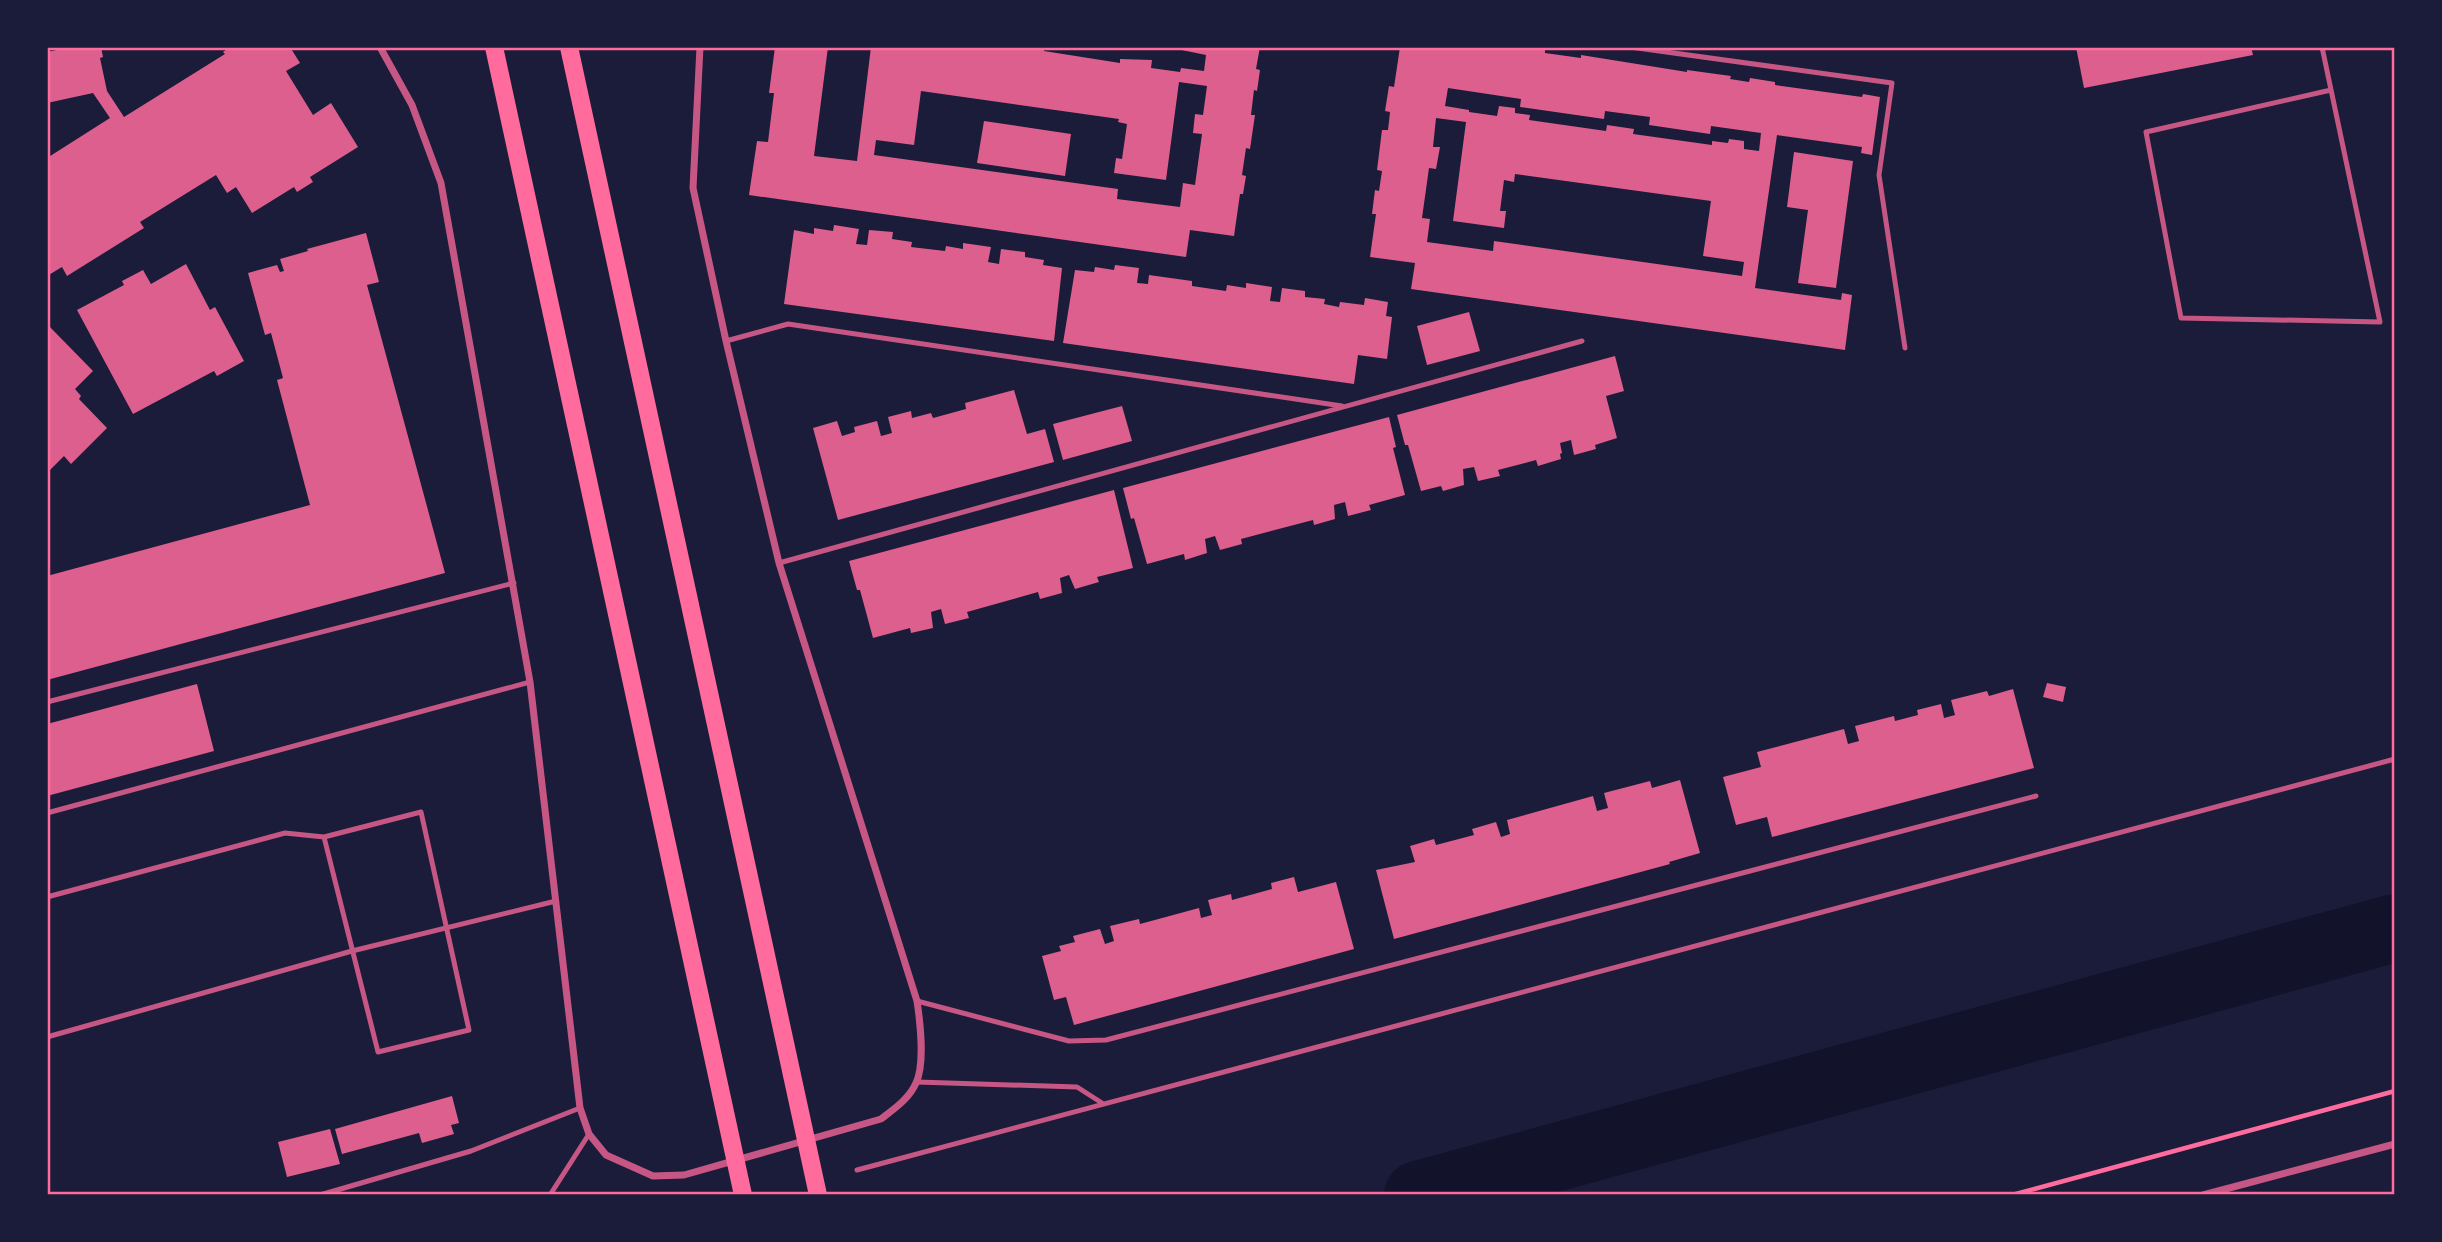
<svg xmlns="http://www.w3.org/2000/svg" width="2442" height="1242" viewBox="0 0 2442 1242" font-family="Overpass,sans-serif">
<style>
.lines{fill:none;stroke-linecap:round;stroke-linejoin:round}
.river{stroke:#12122b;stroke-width:68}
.building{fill:#dd5f8e;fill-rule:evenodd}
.path{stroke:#ff6b9d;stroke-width:4.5}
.service{stroke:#c65784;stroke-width:5}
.minor{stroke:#c65784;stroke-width:7}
.primary{stroke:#ff6b9d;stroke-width:18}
.neatline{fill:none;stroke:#ff6b9d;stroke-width:2.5}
</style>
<rect width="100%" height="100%" fill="#1b1b3a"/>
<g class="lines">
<path class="river" d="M1418,1195L2395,928"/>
</g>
<g class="building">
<path d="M71,47H101L103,57L100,58L107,91L124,117L225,54L223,52L230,47H290L300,63L286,71L313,115L331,103L358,147L310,177L313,182L297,192L294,187L252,213L236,187L227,193L216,175L140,222L144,228L67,276L62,267L47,276V158L110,118L93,93L47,103V52Z"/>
<path d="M775,47H828L814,156L857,161L871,47H1034L1044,49V51L1120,63V59L1152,60L1151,68L1180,72L1181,68L1204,71L1206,55L1167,47H1260L1256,69L1260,70L1257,91L1254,90L1251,115H1255L1250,149L1246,148L1242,175L1246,176L1243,194H1240L1234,236L1190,230L1186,257L749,195L757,141L768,142L774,93H769ZM1179,82L1207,86L1203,115L1195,114L1193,133L1202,134L1195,185L1183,183L1180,207L1117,199L1118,189L874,155L876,140L914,145L921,91L1119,119L1118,122L1127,124L1122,159L1116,158L1114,173L1166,180Z"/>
<path d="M1400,47L1439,50V47H1526L1545,50V53L1581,58V55L1687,72V70L1731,76L1730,79L1749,82L1750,78L1775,82V85L1862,97L1863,94L1880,97L1872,155L1861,153L1862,147L1777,135L1755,288L1841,300L1842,293L1852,295L1845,350L1411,289L1415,263L1370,257L1376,214H1372L1375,190L1379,191L1382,171L1377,170L1382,130H1388L1390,112L1385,111L1389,86L1394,87ZM1448,88L1521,99L1520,107L1604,119L1605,111L1650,117L1649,125L1710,134L1711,126L1761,133L1759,151L1744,149V141L1729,139L1728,143L1712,141V145L1633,134L1634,129L1607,125L1606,131L1529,120L1530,115L1515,113V108L1499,106L1497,116L1469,112V110L1445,106ZM1436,118L1466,122L1453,221L1504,228L1506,211H1500L1504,180L1514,182L1515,174L1711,201L1703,256L1744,262L1742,276L1494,241L1493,251L1427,242L1430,219L1422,218L1429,168L1436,169L1440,147H1433Z"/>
<path d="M2076,47H2251L2253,55L2084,88Z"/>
<path d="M984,121L1071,134L1065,176L977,163Z"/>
<path d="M1794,152L1853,161L1836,288L1798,283L1808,210L1787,207Z"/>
<path d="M834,225L859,229L856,244L867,245L869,230L893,232L892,239L912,242L911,247L945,251L946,246L963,249V243L991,247L988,262L999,264L1001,249L1025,252V257L1044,260L1043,265L1062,268L1054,341L784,304L794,230L814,234V228L833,231Z"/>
<path d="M366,233L379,282L367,285L445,573L47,680V576L310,505L277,380L283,378L271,333L265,335L248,273L277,265L280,272L284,271L280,259L308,251L307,249Z"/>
<path d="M186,264L210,310L215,307L244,361L217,376L214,371L133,414L77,310L124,285L122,281L143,270L151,284Z"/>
<path d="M1115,265L1139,268L1137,283L1148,284L1149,275L1192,281V286L1226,291L1227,285L1246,288V283L1272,287L1270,301L1280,302L1282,288L1305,291V297L1325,299L1324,304L1339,307L1340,302L1364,305L1365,298L1388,302L1386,316L1392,317L1387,359L1358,355L1354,384L1063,343L1075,270L1094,272L1095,267L1114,270Z"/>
<path d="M1469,312L1480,351L1427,365L1417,326Z"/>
<path d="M47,324L93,371L75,389L81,396L79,399L107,428L71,464L64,456L47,473Z"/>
<path d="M1615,356L1624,391L1606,396L1617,438L1595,445L1596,449L1574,455L1571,440L1560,443L1562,453L1560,454L1561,459L1538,466L1536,460L1498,470L1500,476L1478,481L1474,467L1463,469L1464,485L1443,491L1441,486L1421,491L1408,445H1405L1397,415Z"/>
<path d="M1014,390L1027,434L1045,429L1054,462L838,520L813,428L837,421L842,436L855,432L854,427L877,421L881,436L892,433L888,417L911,411L912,418L931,413L933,418L966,409L965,403Z"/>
<path d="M1122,406L1132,441L1063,460L1053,424Z"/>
<path d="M1389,417L1396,447L1393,448L1405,495L1369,505L1371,510L1348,516L1345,502L1334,505L1335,519L1314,525L1313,520L1241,539L1242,544L1220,550L1215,536L1205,539L1207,553L1185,560L1184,554L1147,564L1134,518L1131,519L1123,488Z"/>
<path d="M1114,490L1133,568L1097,577L1099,582L1075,589L1069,575L1060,578L1062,593L1040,599L1038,592L967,612L969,618L945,624L941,609L931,612L933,628L911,633L910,628L873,638L860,590H857L849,561Z"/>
<path d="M2047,683L2066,687L2063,702L2043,697Z"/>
<path d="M197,684L214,751L47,796V724Z"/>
<path d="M2013,689L2034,768L1772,837L1767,817L1736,825L1723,777L1761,767L1757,752L1844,729L1848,744L1859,741L1855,726L1894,716L1895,721L1918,715L1917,710L1941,704L1944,718L1955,715L1951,700L1987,691L1989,696Z"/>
<path d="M1680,780L1700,853L1669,862L1670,864L1394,939L1376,870L1415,862L1410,846L1434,839L1436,845L1474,835L1472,829L1496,822L1501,837L1510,834L1507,820L1593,796L1597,811L1608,808L1604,793L1650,781L1652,788Z"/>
<path d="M1294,877L1298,892L1336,882L1354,949L1074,1025L1066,997L1054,1000L1042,956L1061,951L1059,946L1075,942L1073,936L1100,929L1105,944L1114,941L1110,926L1139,919L1140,924L1199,908L1201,918L1212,915L1208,900L1231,894L1232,900L1272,889L1271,883Z"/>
<path d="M452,1096L459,1123L451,1125L454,1134L422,1143L419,1133L342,1154L335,1129Z"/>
<path d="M330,1129L340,1164L287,1177L278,1142Z"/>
</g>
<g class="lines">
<path class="path" d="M2012,1195L2395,1091"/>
<g class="service">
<path d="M1630,47L1892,83L1879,175L1905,348"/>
<path d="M2322,47L2380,322L2181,318L2146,132L2331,90"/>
<path d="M726,341L788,324L1342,406"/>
<path d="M779,563L1582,341"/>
<path d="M47,702L514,583"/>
<path d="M47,813L530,682"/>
<path d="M47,897L285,833L324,837L421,812L469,1030L378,1052L324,837"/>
<path d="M917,1001L1069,1041L1106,1040L2036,796"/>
<path d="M47,1037L352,951L556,901"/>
<path d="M917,1082L1077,1087L1102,1103"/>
<path d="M857,1170L2395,759"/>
<path d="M320,1195L471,1151L580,1108"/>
<path d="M550,1195L589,1134"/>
</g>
<g class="minor">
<path d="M380,47L412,105L441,183L530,682L580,1108L589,1134L606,1155L653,1176L684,1175L881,1119C894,1109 909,1099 916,1083C925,1064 920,1021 917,1001L779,563L726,341L693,188L700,47"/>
<path d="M2203,1195L2395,1144"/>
</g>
<g class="primary">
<path d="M494,47L743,1195"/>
<path d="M569,47L818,1195"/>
</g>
</g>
<rect width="2442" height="1242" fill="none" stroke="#1b1b3a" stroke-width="98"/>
<rect x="49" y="49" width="2344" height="1144" class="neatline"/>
</svg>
